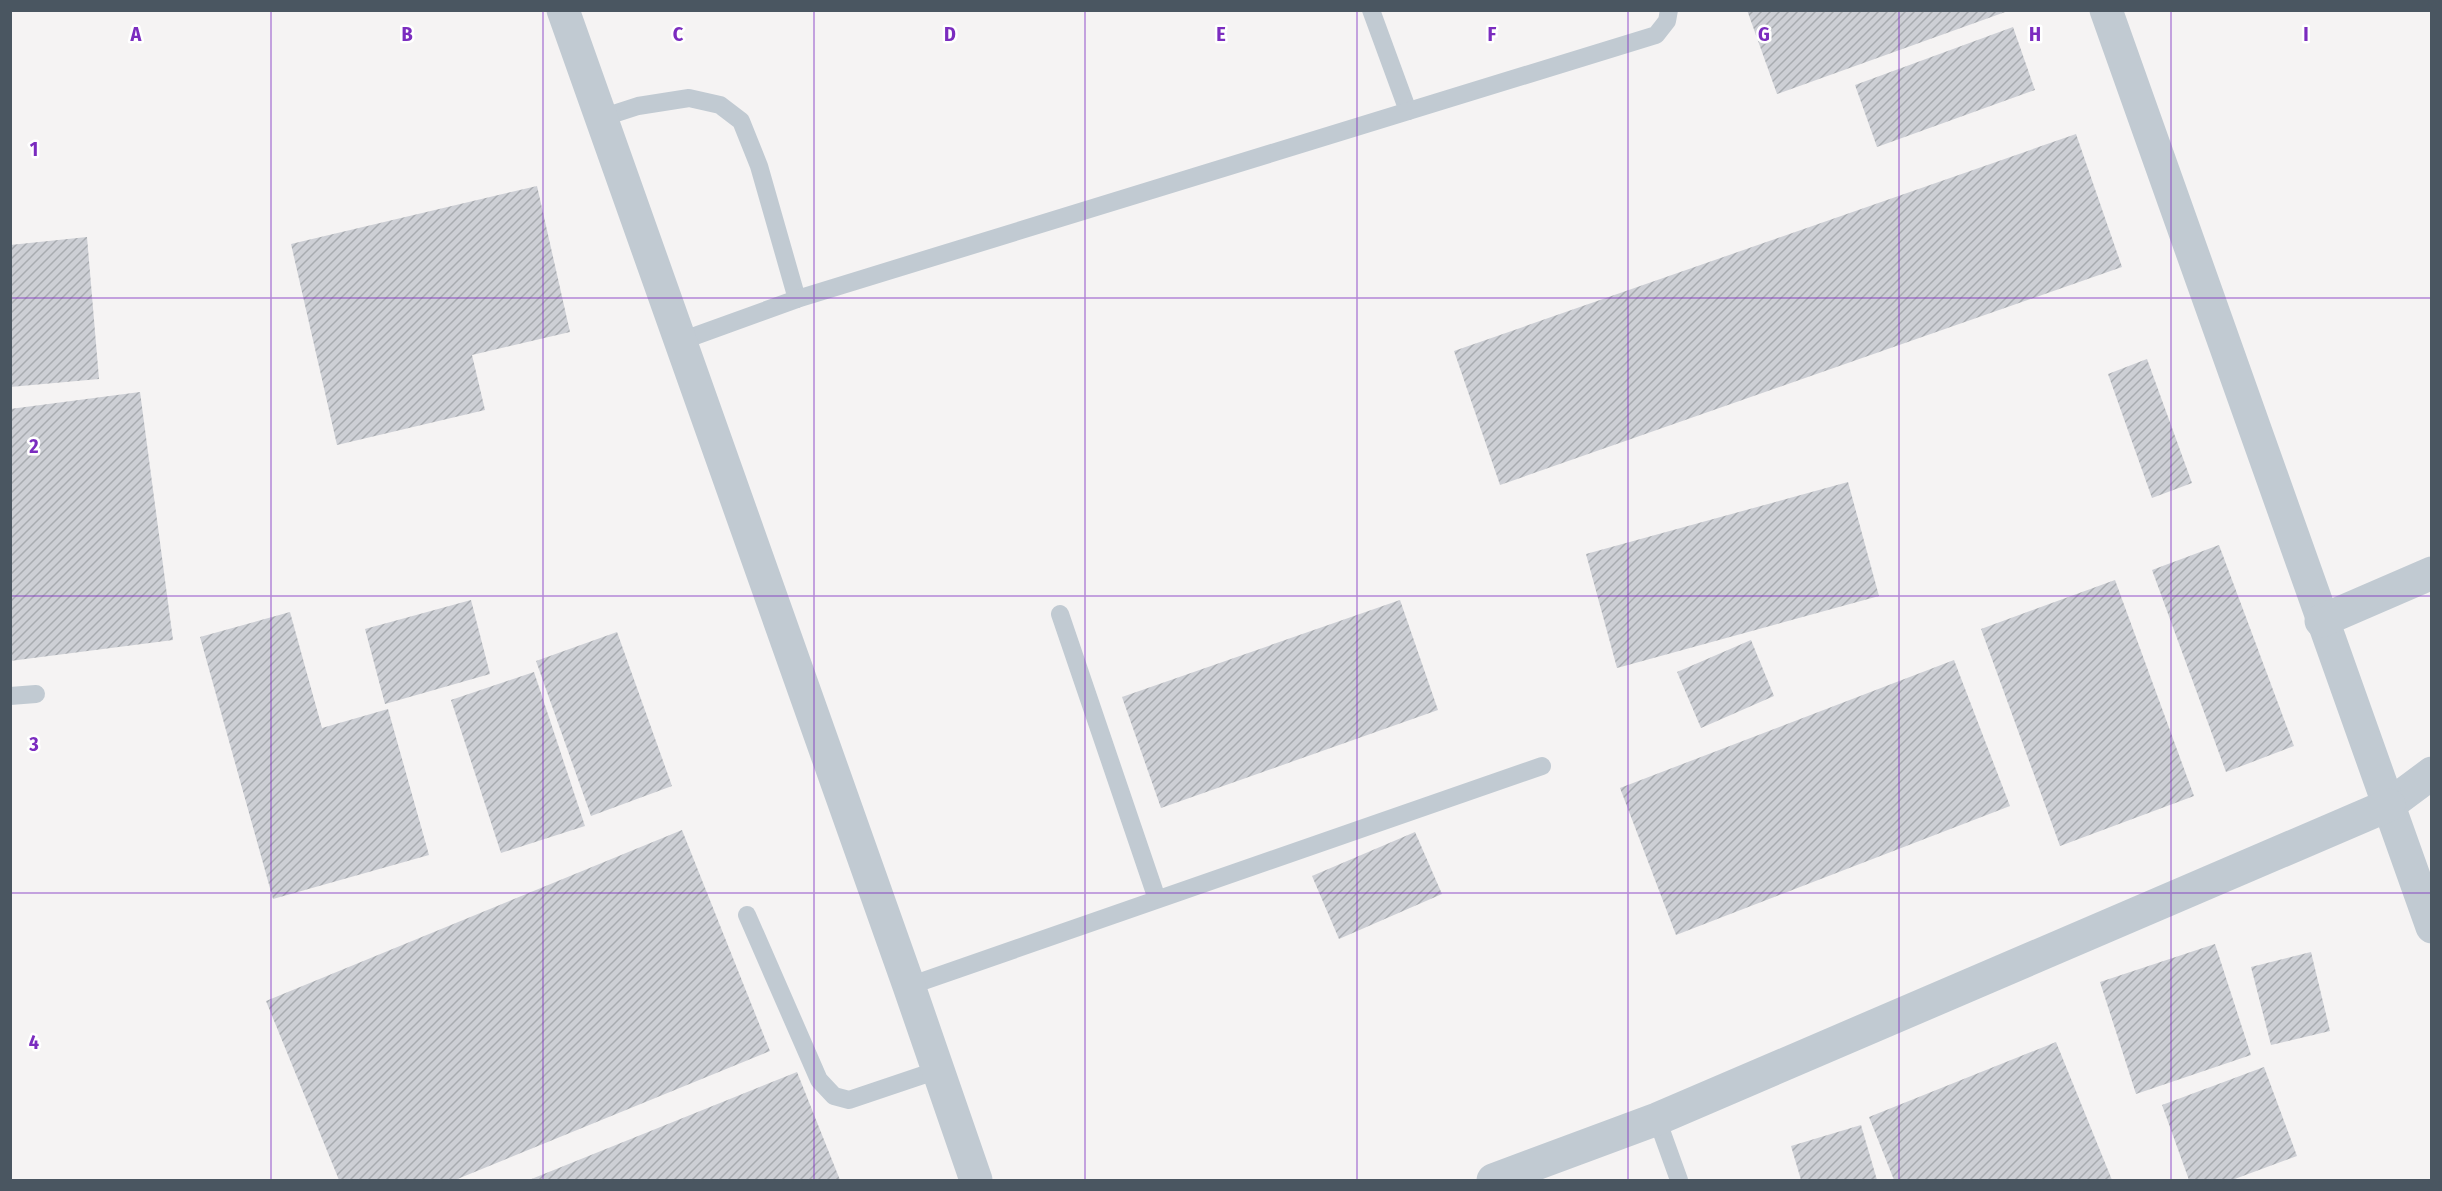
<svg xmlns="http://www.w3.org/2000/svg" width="2442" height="1191" viewBox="0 0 2442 1191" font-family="'Fira Sans Condensed',sans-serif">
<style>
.building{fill:url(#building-hatch)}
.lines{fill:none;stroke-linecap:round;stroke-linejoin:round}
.service{stroke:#c1cad2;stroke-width:18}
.minor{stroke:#c1cad2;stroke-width:33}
.tertiary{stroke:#c1cad2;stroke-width:33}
.grid{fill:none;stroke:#7b2cbf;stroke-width:1.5;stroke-opacity:0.55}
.grid-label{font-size:20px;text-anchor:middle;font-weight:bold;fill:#7b2cbf;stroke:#fff;stroke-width:5;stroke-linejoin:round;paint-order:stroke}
</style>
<defs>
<pattern id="building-hatch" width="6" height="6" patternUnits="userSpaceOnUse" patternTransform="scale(1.5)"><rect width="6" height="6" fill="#cdcfd5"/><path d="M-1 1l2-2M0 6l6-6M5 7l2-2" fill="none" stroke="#a8abb0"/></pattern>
</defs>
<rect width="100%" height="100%" fill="#f5f3f3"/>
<g class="building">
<path d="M1747,10H2008V11L1777,94Z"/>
<path d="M2013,27L2035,90L1877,147L1855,85Z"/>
<path d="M2076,134L2122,267L1500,485L1454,351Z"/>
<path d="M537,186L570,332L472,355L485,410L337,445L291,244Z"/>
<path d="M87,237L99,379L10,387V245Z"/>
<path d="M2147,359L2192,483L2152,498L2108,374Z"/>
<path d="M140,392L173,640L10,661V409Z"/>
<path d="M1848,482L1879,596L1617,668L1586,554Z"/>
<path d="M2219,545L2294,746L2226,772L2152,570Z"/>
<path d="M2115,580L2194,796L2060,846L1981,629Z"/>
<path d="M471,600L490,674L385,704L365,629Z"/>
<path d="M1400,600L1438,710L1161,808L1122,697Z"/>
<path d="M290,612L322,728L388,709L429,855L273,899L200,637Z"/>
<path d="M617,632L672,786L591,816L536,661Z"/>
<path d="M1751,640L1774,696L1701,728L1677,672Z"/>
<path d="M1954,660L2010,806L1676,935L1620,788Z"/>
<path d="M534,672L585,826L501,853L451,700Z"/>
<path d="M682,830L770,1051L455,1180H339L266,1001Z"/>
<path d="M1415,832L1442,894L1339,939L1312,876Z"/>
<path d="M2215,944L2251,1055L2136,1094L2100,982Z"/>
<path d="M2311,952L2330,1031L2271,1045L2251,967Z"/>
<path d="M2056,1042L2112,1180H1894L1869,1117Z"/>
<path d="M2264,1067L2297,1156L2232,1180H2189L2162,1105Z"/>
<path d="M797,1072L840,1180H529Z"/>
<path d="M1861,1125L1877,1180H1801L1791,1146Z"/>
</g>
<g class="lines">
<g class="service">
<path d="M1371,10L1408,111"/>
<path d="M601,118L638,106L689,98L720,105L741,121L759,166L797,299"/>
<path d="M681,341L797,299L1656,35L1667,21L1669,10"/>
<path d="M1060,614L1157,899"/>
<path d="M10,696L36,694"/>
<path d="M747,915L819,1080L834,1096L849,1100L938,1070"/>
<path d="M909,986L1542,766"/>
<path d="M1657,1119L1679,1180"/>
</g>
<path class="minor" d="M2389,805L2432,773"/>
<g class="tertiary">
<path d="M563,10L909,986L976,1180"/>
<path d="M2106,10L2432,927"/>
<path d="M2321,621L2432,573"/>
<path d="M1493,1180L1657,1119L2389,805"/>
</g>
</g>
<path class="grid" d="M271,10V1180M543,10V1180M814,10V1180M1085,10V1180M1357,10V1180M1628,10V1180M1899,10V1180M2171,10V1180M10,298H2432M10,596H2432M10,893H2432"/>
<g class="grid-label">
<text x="136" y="41">A</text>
<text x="407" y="41">B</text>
<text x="678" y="41">C</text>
<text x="950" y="41">D</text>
<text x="1221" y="41">E</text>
<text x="1492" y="41">F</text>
<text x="1764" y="41">G</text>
<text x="2035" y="41">H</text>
<text x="2306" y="41">I</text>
<text x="34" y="156">1</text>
<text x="34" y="453">2</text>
<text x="34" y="751">3</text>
<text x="34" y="1049">4</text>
</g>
<rect width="2442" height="1191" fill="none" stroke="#4a5661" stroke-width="24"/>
</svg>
